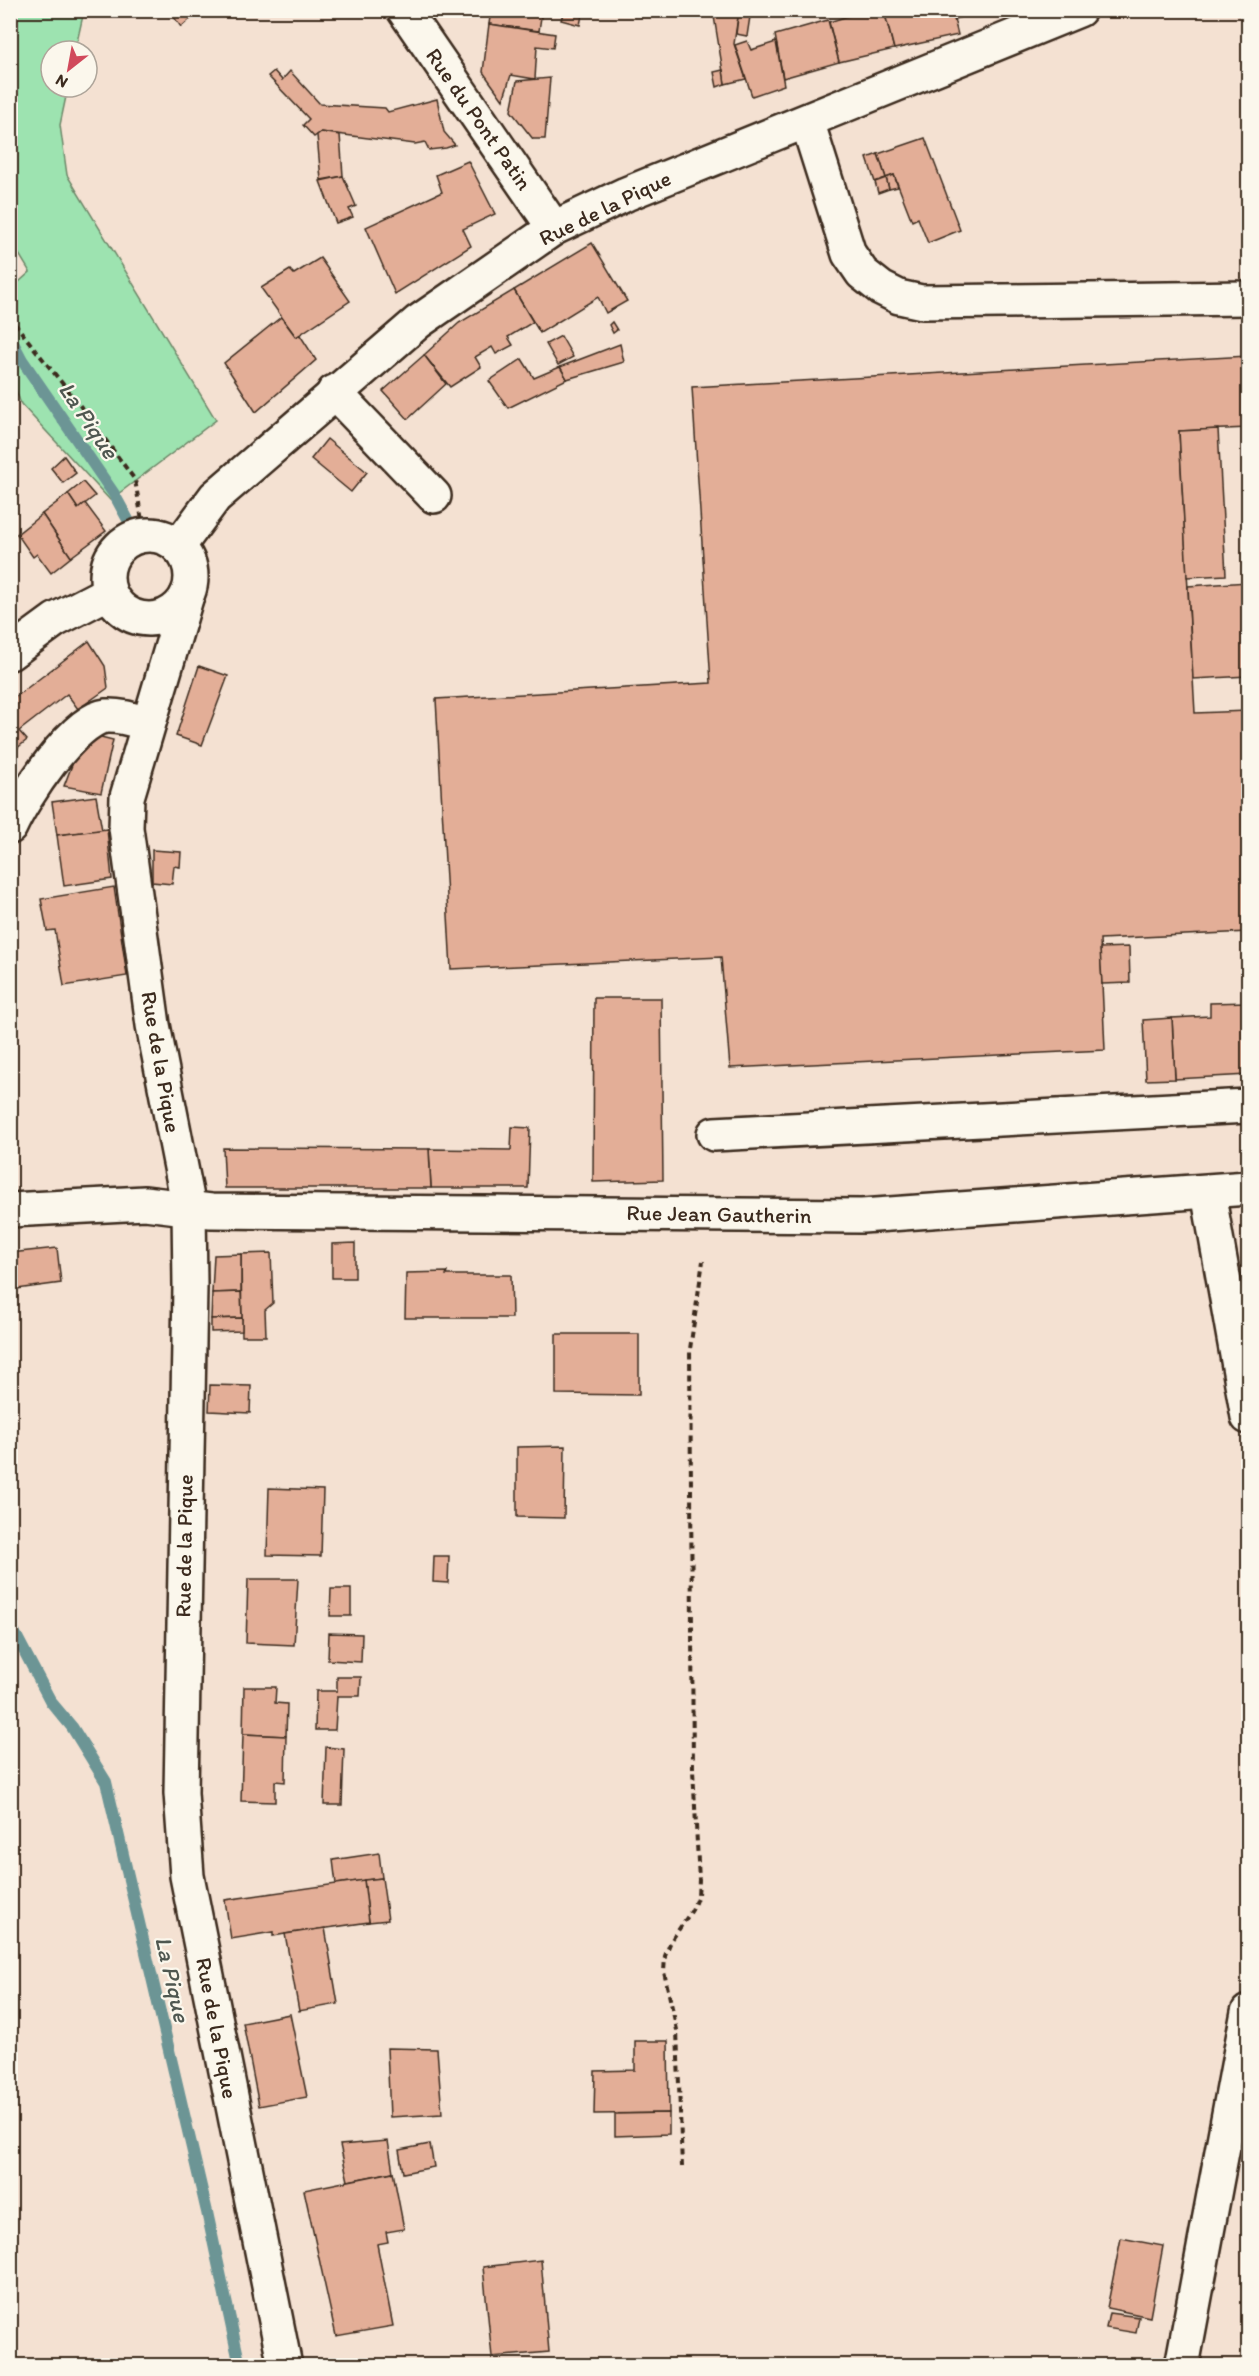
<svg xmlns="http://www.w3.org/2000/svg" width="1259" height="2376" viewBox="0 0 1259 2376" font-family="Itim,sans-serif">
<style>
.green{fill:#9de3b0;stroke:#6c8667;stroke-width:1.5}
.lines{fill:none;stroke-linecap:round;stroke-linejoin:round}
.stream{stroke:#6c9595;stroke-width:12}
.building{fill:#e3ae97;stroke:#3b2a1e;stroke-width:1.5}
.minor-casing{stroke:#3b2a1e;stroke-width:38}
.path{stroke:#3b2a1e;stroke-width:4;stroke-dasharray:6 4.5;stroke-linecap:butt}
.minor{stroke:#fbf7ec;stroke-width:33}
.labels{text-anchor:middle;dominant-baseline:central;stroke-width:4.5;stroke-linejoin:round;paint-order:stroke}
.street-label{font-size:22px;fill:#3b2a1e;stroke:#fbf7ec}
.water-label{font-size:24px;font-style:italic;fill:#4f5750;stroke:#fbf7ec}
</style>
<rect width="100%" height="100%" fill="#f4e1d2"/>
<filter id="ink" filterUnits="userSpaceOnUse"><feTurbulence type="fractalNoise" baseFrequency=".0167" numOctaves="2"/><feDisplacementMap in="SourceGraphic" scale="12" xChannelSelector="R" yChannelSelector="G"/><feConvolveMatrix kernelMatrix="1 2 1 2 8 2 1 2 1" color-interpolation-filters="sRGB"/></filter>
<g filter="url(#ink)">
<path class="green" d="M11,10L84,11L75,51H51V87H68L60,125L67,175L216,420L110,500L21,404L11,377V289L30,272L11,241Z"/>
<g class="lines">
<g class="stream">
<path d="M10,337L22,360L114,494L132,527"/>
<path d="M10,1624L51,1702L72,1727L106,1782L207,2212L240,2366"/>
</g>
</g>
<g class="building">
<path d="M169,10H201L181,27Z"/>
<path d="M491,10H542L539,31L489,24Z"/>
<path d="M564,10H583L580,25L561,20Z"/>
<path d="M713,10H739L734,44L746,79L725,84Z"/>
<path d="M739,10H751L747,36L736,34Z"/>
<path d="M867,10H884L894,49L839,62L829,22Z"/>
<path d="M884,10H968L969,15L954,19L958,35L894,49Z"/>
<path d="M828,20L839,62L783,78L775,35Z"/>
<path d="M489,24L555,34L553,48L537,46L535,79L511,75L503,100L483,72Z"/>
<path d="M747,41L751,50L776,42L784,85L752,96L735,45Z"/>
<path d="M723,70L725,84L717,87L714,72Z"/>
<path d="M274,71L282,80L290,71L320,104L385,108L388,112L437,99L444,132L455,145L446,148L429,150L425,142L415,144L321,132L314,137L303,125L309,119L268,76Z"/>
<path d="M550,78L545,139H533L511,111L517,81Z"/>
<path d="M321,132L340,135L343,176L321,180L317,135Z"/>
<path d="M925,138L960,230L928,243L918,218L912,221L894,175L886,178L878,154Z"/>
<path d="M878,154L886,178L875,182L867,158Z"/>
<path d="M468,161L495,214L463,229L471,246L395,294L366,227L442,192L436,175Z"/>
<path d="M894,175L898,187L889,189L886,178Z"/>
<path d="M343,176L356,206L349,209L353,217L336,223L320,181Z"/>
<path d="M886,178L889,189L878,193L875,182Z"/>
<path d="M592,243L627,301L606,313L598,297L540,333L514,290Z"/>
<path d="M320,258L350,301L296,337L261,288L290,270L294,274Z"/>
<path d="M514,290L533,322L508,337L513,345L496,354L492,347L475,357L481,367L450,387L424,355L459,323Z"/>
<path d="M281,317L296,337L300,335L316,360L256,412L224,363Z"/>
<path d="M612,322L617,330L613,333L609,325Z"/>
<path d="M561,336L573,357L558,365L546,344Z"/>
<path d="M620,344L624,362L567,379L560,367Z"/>
<path d="M424,355L446,384L408,419L383,391Z"/>
<path d="M1248,356V428L1179,431L1195,713L1248,711V932L1100,939L1105,1050L730,1068L721,957L451,969L436,699L711,683L692,387Z"/>
<path d="M522,359L534,378L560,367L567,379L508,408L489,381Z"/>
<path d="M1218,429L1226,575L1187,577L1179,431Z"/>
<path d="M327,439L367,472L351,492L311,459Z"/>
<path d="M64,456L76,473L63,483L51,468Z"/>
<path d="M83,482L95,496L78,509L68,494Z"/>
<path d="M68,494L78,509L85,503L106,531L71,557L42,514Z"/>
<path d="M42,514L71,557L51,573L37,554L33,557L17,534Z"/>
<path d="M1248,582V676L1193,679L1188,586Z"/>
<path d="M89,641L105,666L108,688L78,709L67,694L19,731L27,740L10,754V701Z"/>
<path d="M199,666L228,676L202,745L176,736Z"/>
<path d="M93,735L113,740L101,793L64,786L80,744L89,746Z"/>
<path d="M96,796L102,830L57,835L52,802Z"/>
<path d="M107,829L112,879L64,886L57,835Z"/>
<path d="M152,850L181,852L180,867L174,866L172,884L152,882Z"/>
<path d="M114,887L127,976L64,986L55,930L47,931L41,899Z"/>
<path d="M1129,947L1130,983L1102,984L1100,948Z"/>
<path d="M594,998H661L663,1180L593,1182Z"/>
<path d="M1248,1002V1075L1175,1079L1172,1018L1210,1016V1003Z"/>
<path d="M1172,1018L1175,1079L1146,1080L1143,1020Z"/>
<path d="M512,1127L530,1128L528,1188H431L429,1149L511,1150Z"/>
<path d="M223,1148L429,1149L431,1188H225Z"/>
<path d="M355,1243V1278H332V1244Z"/>
<path d="M57,1248L61,1283L10,1290V1253Z"/>
<path d="M271,1253L273,1303L265,1310L266,1336H242L241,1254Z"/>
<path d="M241,1254V1292L212,1293L214,1255Z"/>
<path d="M447,1272L446,1275H511L512,1318H405L406,1273Z"/>
<path d="M241,1292L242,1318L211,1319L212,1293Z"/>
<path d="M242,1318V1331L211,1332V1319Z"/>
<path d="M556,1334H639V1395L556,1394Z"/>
<path d="M210,1385L251,1386L250,1413L209,1411Z"/>
<path d="M565,1446L564,1518L517,1517V1447Z"/>
<path d="M269,1488L323,1490L321,1556L267,1555Z"/>
<path d="M434,1556H449L448,1583L433,1582Z"/>
<path d="M248,1579H298L294,1645L246,1643Z"/>
<path d="M331,1589H351V1616H330Z"/>
<path d="M329,1633L362,1634L361,1662L328,1660Z"/>
<path d="M337,1677H361L360,1696H337L335,1730H315L316,1691H337Z"/>
<path d="M244,1687H276L275,1703L287,1704L286,1736L243,1734Z"/>
<path d="M243,1734L286,1736L285,1782L275,1781V1802L241,1801Z"/>
<path d="M326,1747L344,1749L342,1805H324Z"/>
<path d="M379,1853L382,1878L336,1884L333,1860Z"/>
<path d="M382,1878L388,1920L369,1922L364,1880Z"/>
<path d="M364,1880L369,1922L285,1934L273,1936V1932L231,1939L225,1900Z"/>
<path d="M325,1928L338,2004L299,2011L285,1934Z"/>
<path d="M290,2014L307,2097L259,2106L243,2023Z"/>
<path d="M635,2041H668L669,2113L594,2114L595,2071L635,2070Z"/>
<path d="M387,2048L437,2049L442,2114L390,2117Z"/>
<path d="M669,2113V2134L615,2136V2114Z"/>
<path d="M388,2141L393,2172L348,2181L340,2145Z"/>
<path d="M430,2144L434,2167L403,2173L399,2150Z"/>
<path d="M393,2172L404,2229L386,2232L388,2242L377,2244L393,2326L336,2336L304,2190Z"/>
<path d="M1121,2238L1163,2246L1150,2317L1107,2308Z"/>
<path d="M541,2260L549,2352L492,2357L483,2267Z"/>
<path d="M1109,2313L1139,2317L1136,2333L1106,2328Z"/>
</g>
<g class="lines">
<g class="minor-casing">
<g id="minor">
<path d="M404,10L554,228"/>
<path d="M807,121L849,254L862,273L881,288L899,297L922,302L1248,298"/>
<path d="M334,392L434,496"/>
<circle cx="149" cy="577" r="42"/>
<path d="M178,547L215,497L418,322L554,228L626,194L1079,10"/>
<path d="M187,595L127,797L126,828L153,1025L189,1208L190,1286L181,1793L187,1876L285,2366"/>
<path d="M10,653L55,620L109,592"/>
<path d="M10,827C23,798 74,719 106,716C121,715 134,720 148,724"/>
<path d="M714,1134L1248,1106"/>
<path d="M1208,1192L1248,1417"/>
<path d="M10,1210L145,1203L211,1211L862,1216L1248,1188"/>
<path d="M1182,2366L1248,2012"/>
</g>
</g>
<g class="path">
<path d="M10,260L15,324L85,412L135,480L144,532"/>
<path d="M682,2167L677,2030L664,1972L665,1956L671,1941L692,1910L698,1895L699,1880L693,1770L690,1349L703,1261"/>
</g>
<use href="#minor" class="minor"/>
</g>
</g>
<g class="labels">
<g class="street-label">
<text transform="translate(479 119) rotate(55)">Rue du Pont Patin</text>
<text transform="translate(605 208) rotate(-26)">Rue de la Pique</text>
<text transform="translate(161 1062) rotate(80)">Rue de la Pique</text>
<text transform="translate(719 1214) rotate(1)">Rue Jean Gautherin</text>
<text transform="translate(184 1546) rotate(-89)">Rue de la Pique</text>
<text transform="translate(217 2028) rotate(79)">Rue de la Pique</text>
</g>
<g class="water-label">
<text transform="translate(89 420) rotate(56)">La Pique</text>
<text transform="translate(173 1979) rotate(77)">La Pique</text>
</g>
</g>
<rect width="1259" height="2376" fill="none" stroke="#fbf7ec" stroke-width="36"/>
<rect x="18" y="18" width="1223" height="2340" fill="none" stroke="#3b2a1e" stroke-width="2" filter="url(#ink)"/>
<g transform="translate(69 69) rotate(211)"><circle r="28" fill="#fbf7ec" stroke="#aea59a" stroke-width="1.5"/>
<path d="M0-4.5L10 22L0 15L-10 22Z" fill="#d1495b"/>
<text y="-9" font-size="16" font-weight="bold" text-anchor="middle" fill="#3b2a1e">N</text>
</g>
</svg>
